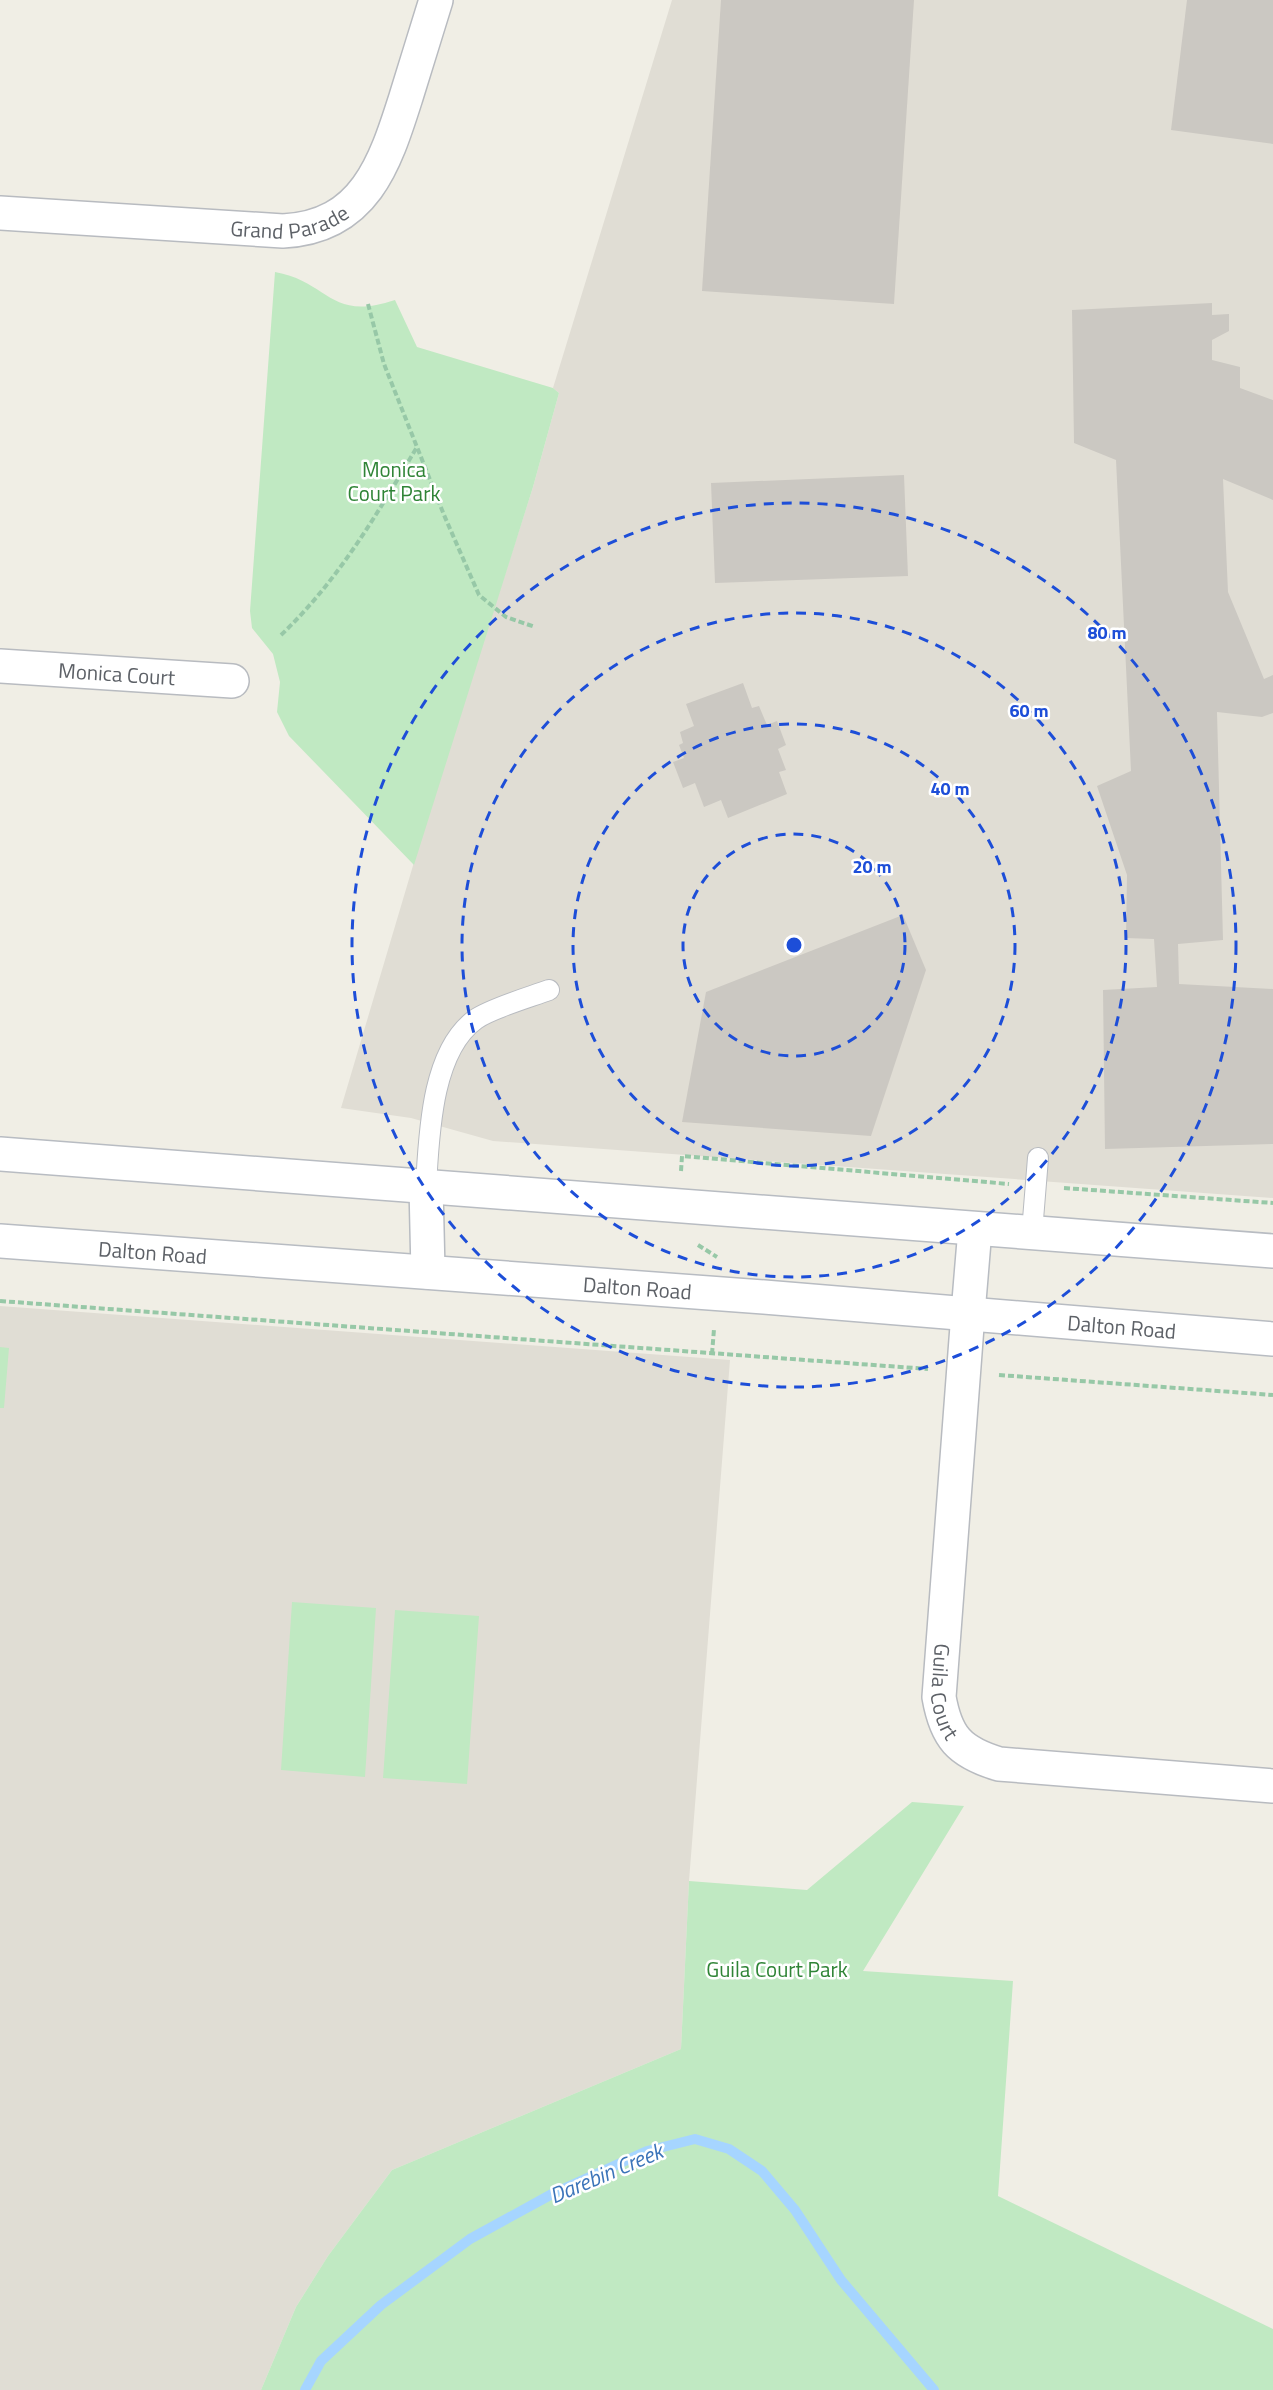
<svg xmlns="http://www.w3.org/2000/svg" width="1273" height="2390" viewBox="0 0 1273 2390" font-family="'Titillium Web',sans-serif">
<style>
.education{fill:#e0ddd4}
.green{fill:#c0e9c2}
.lines{fill:none;stroke-linecap:round;stroke-linejoin:round}
.stream{stroke:#a6d5ff;stroke-width:10}
.building{fill:#cbc8c2}
.service-casing{stroke:#b8bbc0;stroke-width:22}
.minor-casing{stroke:#b8bbc0;stroke-width:36}
.secondary-casing{stroke:#b8bcc2;stroke-width:36}
.path{stroke:#97c8a7;stroke-width:4;stroke-dasharray:6 3;stroke-linecap:butt}
.service{stroke:#fff;stroke-width:20}
.minor{stroke:#fff;stroke-width:33}
.secondary{stroke:#fff;stroke-width:33}
.ring{fill:none;stroke:#1d4ed8;stroke-width:3;stroke-dasharray:10 8}
.labels{text-anchor:middle;dominant-baseline:central;stroke-width:5;stroke-linejoin:round;paint-order:stroke}
.street-label{font-size:21px;fill:#5d6167;stroke:#fff}
.park-label{font-size:21px;fill:#2f8436;stroke:#fff}
.water-label{font-size:22px;font-style:italic;fill:#3b74b9;stroke:#fff}
.centre{fill:#1d4ed8;stroke:#fff;stroke-width:3}
.ring-label{font-size:18px;text-anchor:middle;font-weight:bold;fill:#1d4ed8;stroke:#fff;stroke-width:5;stroke-linejoin:round;paint-order:stroke}
</style>
<rect width="100%" height="100%" fill="#f0eee5"/>
<g class="education">
<path d="M672,0H1273V1198L493,1141L411,1118L341,1108L431,805L533,487L559,393L553,388Z"/>
<path d="M0,1306L730,1360L689,1881L681,2049L392,2170L328,2256L296,2307L261,2390H0Z"/>
</g>
<g class="green">
<path d="M275,272C330,282 329,322 395,300L417,347L553,388L559,393L533,487L414,865L289,736L277,712L280,682L273,654L252,628L250,611Z"/>
<path d="M0,1347L9,1348L4,1408H0Z"/>
<path d="M292,1602L376,1608L365,1777L281,1770Z"/>
<path d="M395,1610L479,1616L467,1784L383,1778Z"/>
<path d="M912,1802L964,1806L863,1971L1013,1981L998,2196L1273,2329V2390H261L296,2307L328,2256L392,2170L681,2049L689,1881L807,1890Z"/>
</g>
<g class="lines">
<path class="stream" d="M305,2390L321,2361L381,2305L470,2239L552,2194L647,2151L695,2139L729,2149L762,2171L795,2210L841,2280L934,2390"/>
</g>
<g class="building">
<path d="M721,0H914L894,304L702,291Z"/>
<path d="M1187,0H1273V144L1171,130Z"/>
<path d="M1212,303V315L1229,314V331L1212,340V360L1240,367V388L1273,400V500L1223,479L1228,592L1264,679L1273,675V713L1262,717L1217,712L1223,940L1178,944L1179,984L1273,989V1144L1105,1149L1103,990L1157,987L1154,939L1126,938L1127,875L1097,786L1131,771L1116,460L1074,443L1072,310Z"/>
<path d="M904,475L908,576L715,583L711,483Z"/>
<path d="M743,683L752,708L759,706L767,725L777,721L786,745L778,749L786,770L779,772L787,794L728,818L721,800L704,807L695,783L683,788L673,762L684,758L679,745L683,743L680,732L694,726L686,704Z"/>
<path d="M903,915L926,970L871,1136L682,1122L706,992Z"/>
</g>
<g class="lines">
<g class="service-casing">
<g id="service">
<path d="M426,1186C429,1136 431,1051 476,1019C492,1008 530,997 549,990"/>
<path d="M1032,1232L1038,1158"/>
</g>
</g>
<g class="minor-casing">
<g id="minor">
<path id="s1" d="M0,213L283,231C365,227 385,163 406,97C416,65 426,32 436,0"/>
<path id="s2" d="M0,666L232,681"/>
<path id="s3" d="M968,1313L939,1697C946,1737 959,1752 999,1764L1273,1786"/>
</g>
</g>
<g class="secondary-casing">
<g id="secondary">
<path d="M0,1154L1273,1251"/>
<path d="M426,1186L428,1272"/>
<path id="s4" d="M0,1241L764,1297L1273,1339"/>
<path d="M968,1313L975,1229"/>
</g>
</g>
<g class="path">
<path d="M368,304L384,364L444,515L479,595L506,617L535,627"/>
<path d="M281,635C338,581 377,514 417,447"/>
<path d="M681,1171L682,1156L1009,1184"/>
<path d="M1064,1188L1273,1203"/>
<path d="M698,1245L717,1257"/>
<path d="M0,1301L928,1369"/>
<path d="M712,1354L714,1329"/>
<path d="M999,1375L1273,1395"/>
</g>
<use href="#service" class="service"/>
<use href="#minor" class="minor"/>
<use href="#secondary" class="secondary"/>
</g>
<g class="ring">
<circle cx="794" cy="945" r="111"/>
<circle cx="794" cy="945" r="221"/>
<circle cx="794" cy="945" r="332"/>
<circle cx="794" cy="945" r="442"/>
</g>
<g class="labels">
<g class="street-label">
<text stroke="none"><textPath href="#s1" startOffset="291">Grand Parade</textPath></text>
<text stroke="none"><textPath href="#s2" startOffset="117">Monica Court</textPath></text>
<text stroke="none"><textPath href="#s4" startOffset="153">Dalton Road</textPath></text>
<text stroke="none"><textPath href="#s4" startOffset="639">Dalton Road</textPath></text>
<text stroke="none"><textPath href="#s4" startOffset="1125">Dalton Road</textPath></text>
<text stroke="none"><textPath href="#s3" startOffset="380">Guila Court</textPath></text>
</g>
<g class="park-label">
<text x="394" y="469">Monica<tspan x="394" dy="24">Court Park</tspan></text>
<text x="777" y="1969">Guila Court Park</text>
</g>
<g class="water-label">
<text transform="translate(606 2173) rotate(-23)">Darebin Creek</text>
</g>
</g>
<circle cx="794" cy="945" r="9" class="centre"/>
<g class="ring-label">
<text x="1107" y="639">80 m</text>
<text x="1029" y="717">60 m</text>
<text x="950" y="795">40 m</text>
<text x="872" y="873">20 m</text>
</g>
</svg>
